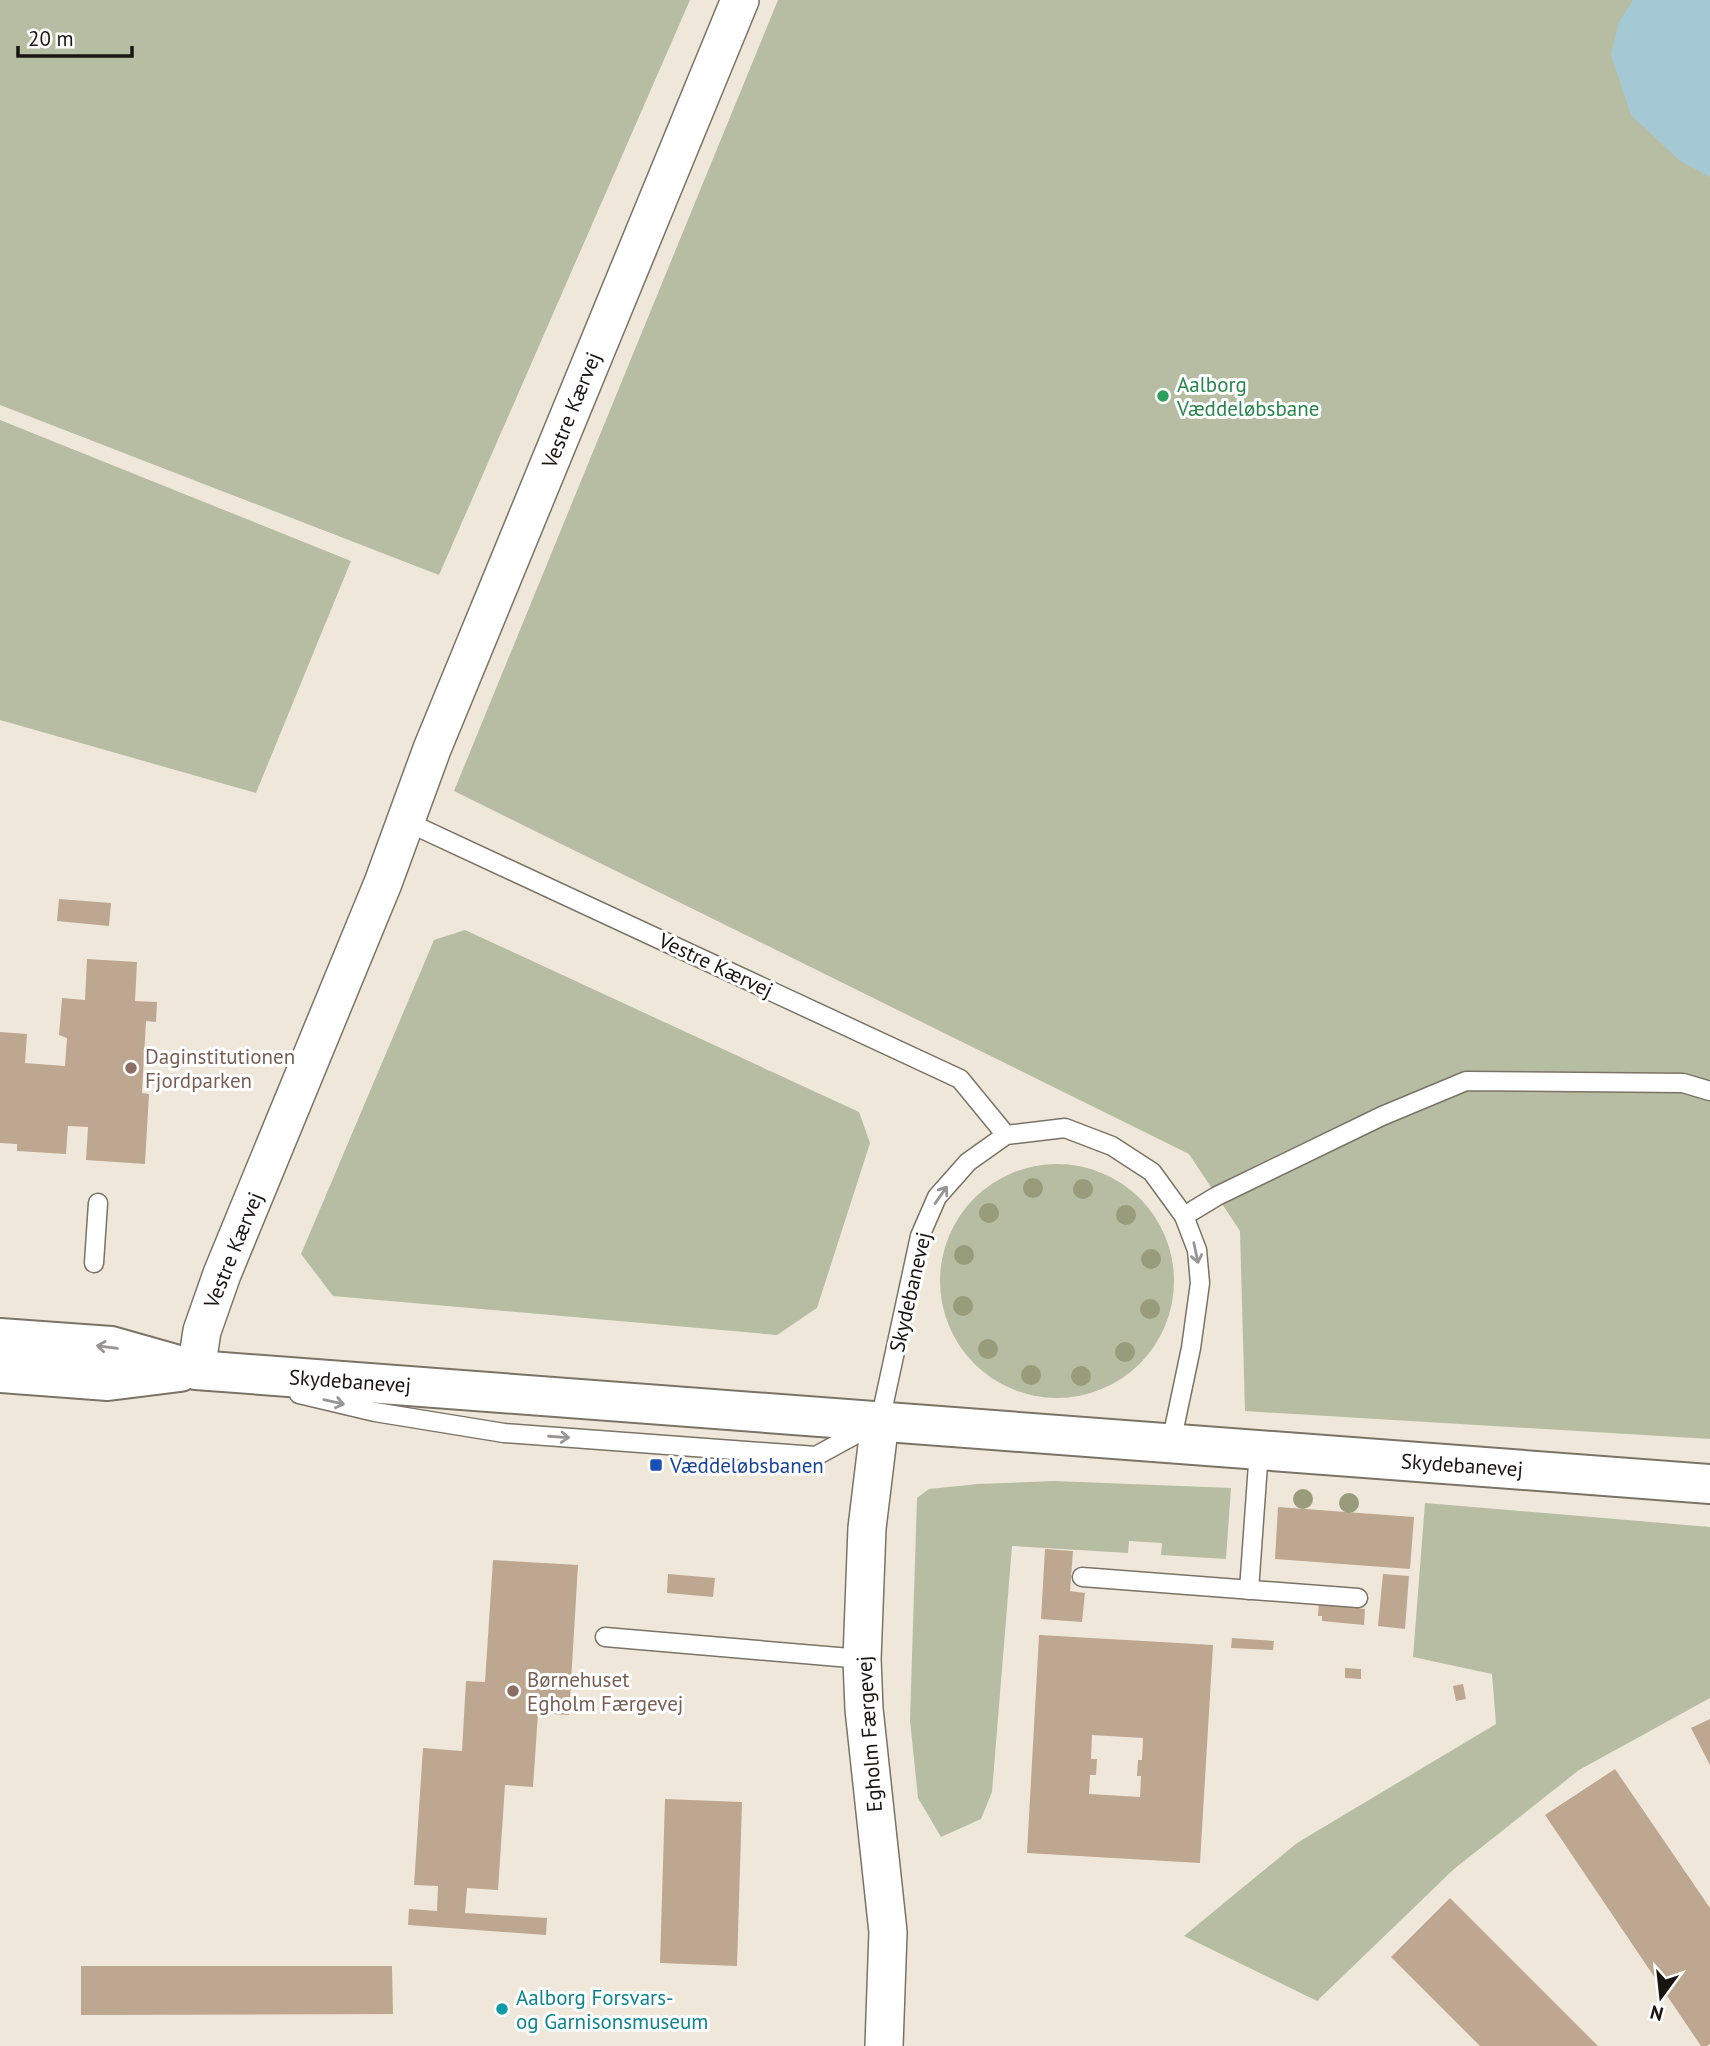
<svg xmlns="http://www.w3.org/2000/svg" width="1710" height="2046" viewBox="0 0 1710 2046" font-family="'PT Sans',sans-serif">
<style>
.green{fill:#b6bda2}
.water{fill:#a5c9d4}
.building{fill:#bda790;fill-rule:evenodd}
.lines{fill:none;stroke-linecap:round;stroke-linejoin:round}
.service-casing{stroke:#7a7366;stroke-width:21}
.minor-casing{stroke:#7a7366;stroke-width:40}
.tertiary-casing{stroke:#7a7366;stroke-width:42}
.service{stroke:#fff;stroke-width:18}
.minor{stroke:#fff;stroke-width:37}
.tertiary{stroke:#fff;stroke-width:38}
.tree{fill:#999c7b}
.oneway{stroke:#989694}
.leisure-dot{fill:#2e9e5b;stroke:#fff;stroke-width:2.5}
.education-dot{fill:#8d6e63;stroke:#fff;stroke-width:2.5}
.transit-dot{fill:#1a4fb4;stroke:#fff;stroke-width:2.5}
.culture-dot{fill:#0f9aa8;stroke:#fff;stroke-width:2.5}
.labels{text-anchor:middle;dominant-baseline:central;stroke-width:6;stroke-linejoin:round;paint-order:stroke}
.leisure-label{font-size:21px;fill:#27864d;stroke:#fff;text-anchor:start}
.street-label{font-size:21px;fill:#191612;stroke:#fff}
.education-label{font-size:21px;fill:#785e54;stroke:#fff;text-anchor:start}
.transit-label{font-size:21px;fill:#164399;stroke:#fff;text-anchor:start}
.culture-label{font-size:21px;fill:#0d838f;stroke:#fff;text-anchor:start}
</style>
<rect width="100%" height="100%" fill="#efe8da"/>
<g class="green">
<path d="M0,0H690L439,575L0,405Z"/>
<path d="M778,0H1710V1439L1245,1411L1240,1231L1189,1154L454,791Z"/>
<path d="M0,420L351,561L256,793L0,720Z"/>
<path d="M465,930L859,1112L870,1143L817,1308L777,1335L333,1296L301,1254L434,940Z"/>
<circle cx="1057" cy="1281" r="117"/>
<path d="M1054,1481L1231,1488L1226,1559L1161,1555L1162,1543L1129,1541L1128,1553L1012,1546L992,1792L981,1819L941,1837L918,1798L910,1720L917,1498L929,1489L978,1484Z"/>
<path d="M1425,1503L1710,1527V1698L1579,1770L1454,1869L1317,2001L1184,1936L1297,1843L1496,1724L1492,1674L1413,1657Z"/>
</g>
<path class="water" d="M1633,0H1710V177L1680,161L1631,115L1611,55L1619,22Z"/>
<g class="building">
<path d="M59,899L111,903L109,926L57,921Z"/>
<path d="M87,959L137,962L135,1001L157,1002L156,1022L146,1021L142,1093L149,1094L145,1164L86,1160L88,1127L68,1126L66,1154L17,1151V1144L0,1143V1032L27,1034L25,1063L65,1066L67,1038L59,1035L62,998L85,1000Z"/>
<path d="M1278,1507L1414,1517L1410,1569L1275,1559Z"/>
<path d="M1045,1549L1073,1551L1070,1591L1085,1593L1082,1622L1041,1619Z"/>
<path d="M493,1560L578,1565L569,1715L538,1713L533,1787L505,1785L498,1890L467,1888L465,1913L547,1918L546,1935L408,1925L409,1909L437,1911L438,1886L414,1885L423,1748L462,1751L466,1681L485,1682Z"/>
<path d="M668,1574L715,1578L713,1597L667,1593Z"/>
<path d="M1383,1574L1409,1576L1405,1629L1378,1626Z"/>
<path d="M1319,1603L1365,1609L1364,1625L1322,1621V1616H1318Z"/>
<path d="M1039,1635L1213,1645L1200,1863L1027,1853ZM1092,1735L1143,1738L1142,1760H1138L1137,1776H1141L1140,1797L1089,1794L1090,1775H1096L1097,1759H1091Z"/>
<path d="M1232,1638L1274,1641L1273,1650L1231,1648Z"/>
<path d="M1345,1668L1361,1669V1679L1345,1678Z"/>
<path d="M1463,1684L1466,1699L1456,1701L1453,1686Z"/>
<path d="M1710,1719V1765L1691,1728Z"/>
<path d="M1615,1769L1710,1908V2044L1707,2046H1701L1545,1815Z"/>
<path d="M665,1799L742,1802L737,1966L660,1963Z"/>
<path d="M1450,1898L1598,2046H1480L1391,1957Z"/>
<path d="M81,1966H392L393,2014L81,2015Z"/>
</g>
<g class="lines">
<g class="service-casing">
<g id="service">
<path d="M405,821L960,1079L1006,1135"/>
<path d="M1184,1216L1217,1196L1382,1116L1466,1081L1683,1083L1710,1091"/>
<path d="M94,1263L98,1203"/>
<path d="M299,1394L375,1412L504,1433L816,1456L880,1421L920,1236L937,1197L968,1162L1006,1135L1065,1128L1112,1146L1152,1172L1184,1216L1197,1250L1200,1283L1191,1348L1171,1443"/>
<path d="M1082,1577L1358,1598"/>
<path d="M1249,1590L1259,1450"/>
<path d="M605,1637L862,1659"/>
</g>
</g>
<g class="minor-casing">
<g id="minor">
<path d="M196,1370L202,1331L222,1274L383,883L432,749L740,0"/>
<path d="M880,1421L867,1528L862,1659L864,1709L888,1932L884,2046"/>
</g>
</g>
<g class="tertiary-casing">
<g id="tertiary">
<path d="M0,1338L111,1346L196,1370L1710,1484"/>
<path d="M0,1373L108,1381L180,1372"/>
</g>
</g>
<use href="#service" class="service"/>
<use href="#minor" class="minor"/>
<use href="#tertiary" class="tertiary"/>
</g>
<g class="tree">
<circle cx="1033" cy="1188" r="10"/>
<circle cx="1083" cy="1189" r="10"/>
<circle cx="989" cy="1213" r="10"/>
<circle cx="1126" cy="1215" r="10"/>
<circle cx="964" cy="1255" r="10"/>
<circle cx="1151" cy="1259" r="10"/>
<circle cx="963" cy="1306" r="10"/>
<circle cx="1150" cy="1309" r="10"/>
<circle cx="988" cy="1349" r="10"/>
<circle cx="1125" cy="1352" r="10"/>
<circle cx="1031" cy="1375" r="10"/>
<circle cx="1081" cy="1376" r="10"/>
<circle cx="1303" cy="1499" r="10"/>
<circle cx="1349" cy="1503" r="10"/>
</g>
<defs><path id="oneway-shaft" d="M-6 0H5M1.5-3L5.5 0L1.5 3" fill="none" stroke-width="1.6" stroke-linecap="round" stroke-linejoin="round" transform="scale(1.75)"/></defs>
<g class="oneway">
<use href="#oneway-shaft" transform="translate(941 1195) rotate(-55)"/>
<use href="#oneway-shaft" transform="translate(1196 1253) rotate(78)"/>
<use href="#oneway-shaft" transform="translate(107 1347) rotate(-172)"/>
<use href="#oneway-shaft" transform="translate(334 1402) rotate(13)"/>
<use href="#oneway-shaft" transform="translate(559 1437) rotate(4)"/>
</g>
<circle class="leisure-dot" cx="1163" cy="396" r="7"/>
<g class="education-dot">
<circle cx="131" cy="1068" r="7"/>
<circle cx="513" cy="1691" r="7"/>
</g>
<rect class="transit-dot" x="649" y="1458" width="14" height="14" rx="3.5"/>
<circle class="culture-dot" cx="502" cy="2009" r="7"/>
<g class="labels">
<g class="leisure-label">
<text x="1177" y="384">Aalborg<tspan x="1177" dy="24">Væddeløbsbane</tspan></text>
</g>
<g class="street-label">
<text transform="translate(571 410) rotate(-68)">Vestre Kærvej</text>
<text transform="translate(716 965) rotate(25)">Vestre Kærvej</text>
<text transform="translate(233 1250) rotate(-68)">Vestre Kærvej</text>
<text transform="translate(910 1292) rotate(-77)">Skydebanevej</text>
<text transform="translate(350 1381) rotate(4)">Skydebanevej</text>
<text transform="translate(1462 1465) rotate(4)">Skydebanevej</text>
<text transform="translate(869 1734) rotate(-94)">Egholm Færgevej</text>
</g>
<g class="education-label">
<text x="145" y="1056">Daginstitutionen<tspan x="145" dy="24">Fjordparken</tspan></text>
<text x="527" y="1679">Børnehuset<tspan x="527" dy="24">Egholm Færgevej</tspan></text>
</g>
<g class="transit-label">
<text x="670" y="1465">Væddeløbsbanen</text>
</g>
<g class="culture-label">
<text x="516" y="1997">Aalborg Forsvars-<tspan x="516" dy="24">og Garnisonsmuseum</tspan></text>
</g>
</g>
<g transform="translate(1661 1997) rotate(195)" stroke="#ffffff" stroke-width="5" paint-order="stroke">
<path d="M0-5L12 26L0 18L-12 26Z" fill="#191612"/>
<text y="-10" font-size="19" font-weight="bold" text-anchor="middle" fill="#191612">N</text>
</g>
<path d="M18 46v10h114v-10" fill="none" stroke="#191612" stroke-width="3.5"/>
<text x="28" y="46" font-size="21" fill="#191612" stroke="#ffffff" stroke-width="5" paint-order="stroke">20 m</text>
</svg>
